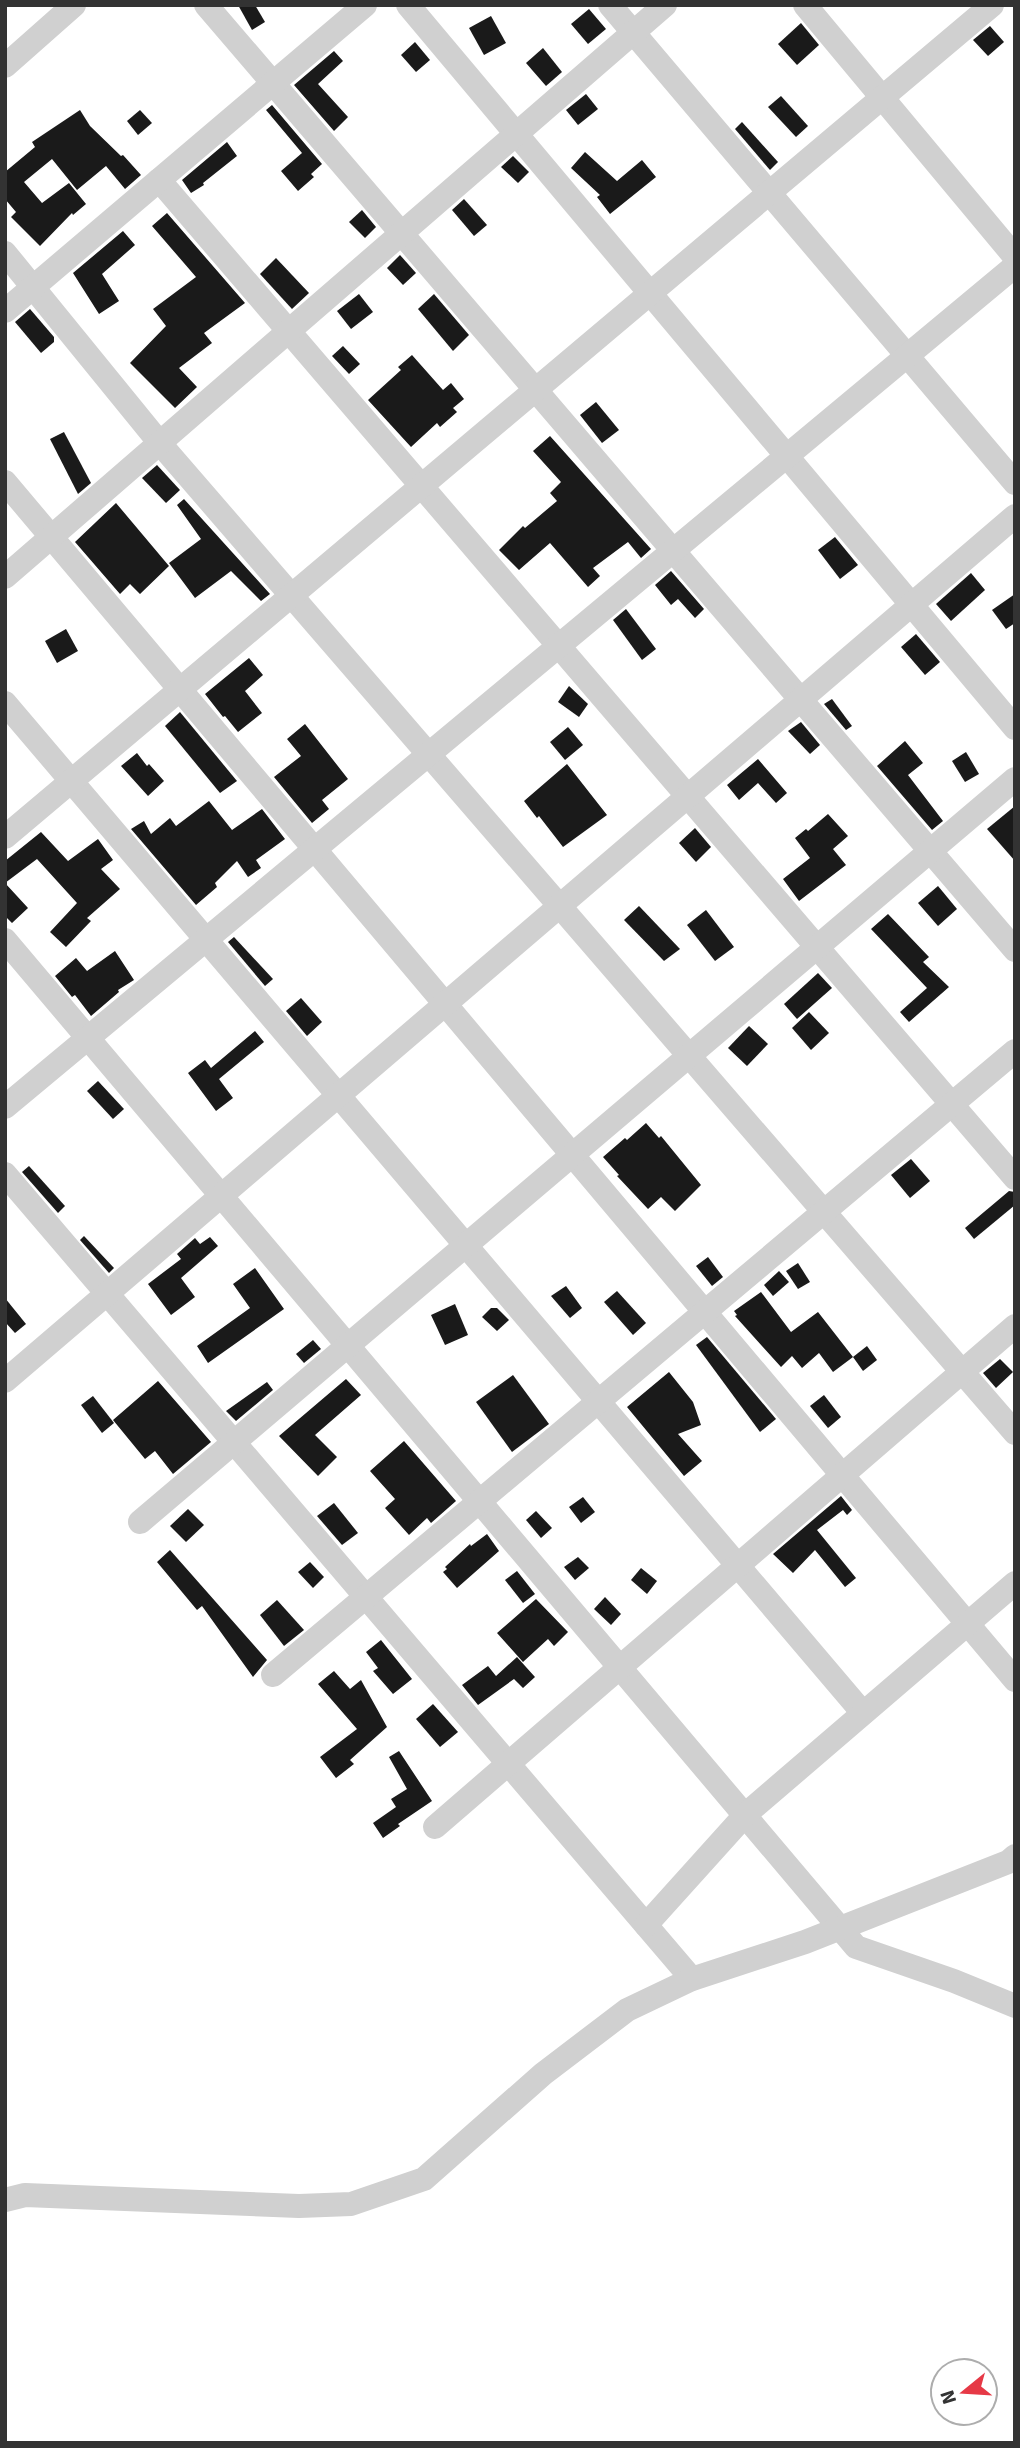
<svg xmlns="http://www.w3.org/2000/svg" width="1020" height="2448" viewBox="0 0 1020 2448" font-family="Signika,sans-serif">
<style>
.building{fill:#1a1a1a}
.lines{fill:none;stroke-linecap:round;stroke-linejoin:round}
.minor{stroke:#d0d0d0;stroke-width:24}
</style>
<rect width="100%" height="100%" fill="#fff"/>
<g class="building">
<path d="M238,5H255L265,22L252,30Z"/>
<path d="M589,9L606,29L588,44L571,24Z"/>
<path d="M491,16L506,43L484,55L469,28Z"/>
<path d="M801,23L819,45L797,65L778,44Z"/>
<path d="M990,26L1004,42L988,56L973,40Z"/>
<path d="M415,42L430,60L416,72L401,55Z"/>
<path d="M543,48L562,72L546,86L526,63Z"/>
<path d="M334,51L343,61L318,84L348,117L334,131L294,85Z"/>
<path d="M586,94L598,109L578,125L566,110Z"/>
<path d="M781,96L808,126L796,137L768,107Z"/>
<path d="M272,105L322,164L311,174L314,177L298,191L281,171L302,153L266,110Z"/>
<path d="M80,110L90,126L121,156L123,155L141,175L125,189L106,166L77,190L52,159L24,182L42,203L69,183L86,204L73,215L72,213L40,246L11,217L16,212L5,199V172L35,147L32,142Z"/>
<path d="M140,110L152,123L138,135L127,121Z"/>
<path d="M742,122L778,162L770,170L735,129Z"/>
<path d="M227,142L237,156L203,183L204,185L191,193L182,180Z"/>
<path d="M585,152L617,181L642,160L656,177L610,214L597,197L600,195L571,168Z"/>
<path d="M513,156L529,172L518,183L501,167Z"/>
<path d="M464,199L487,225L474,236L452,210Z"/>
<path d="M362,210L376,227L365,238L349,222Z"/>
<path d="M167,213L245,303L204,333L212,343L179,368L197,387L175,408L130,363L166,326L153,309L196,277L152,226Z"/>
<path d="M123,231L135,245L102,274L119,301L99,314L73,273Z"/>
<path d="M400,255L416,273L403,285L387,268Z"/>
<path d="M276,258L309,293L292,309L260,274Z"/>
<path d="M359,294L373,312L351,329L337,311Z"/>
<path d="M434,294L469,335L453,351L418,309Z"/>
<path d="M30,309L54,337V342L41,353L15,322Z"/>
<path d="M343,346L360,364L349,374L332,356Z"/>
<path d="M412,355L443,390L451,383L464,399L453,408L457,412L440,427L437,423L411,447L368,400L401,370L398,367Z"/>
<path d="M596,402L619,430L602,443L580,415Z"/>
<path d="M64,432L91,483L78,494L50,439Z"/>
<path d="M550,436L651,549L641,558L628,542L593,568L600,576L588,587L550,543L519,570L499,550L523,526L525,528L557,501L550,493L561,482L533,451Z"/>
<path d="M157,465L180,490L166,503L142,478Z"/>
<path d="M184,499L270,594L261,601L231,571L195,598L169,563L201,539L177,505Z"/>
<path d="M116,503L169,566L140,594L130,584L120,594L75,542Z"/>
<path d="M835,537L858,565L840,579L818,550Z"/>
<path d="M671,571L704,609L695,618L678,599L671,605L655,585Z"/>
<path d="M971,573L985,590L951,621L936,604Z"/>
<path d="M1015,594V623L1006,629L992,610Z"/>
<path d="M626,609L656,649L642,660L613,620Z"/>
<path d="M66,629L78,651L57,663L45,641Z"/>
<path d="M916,634L940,662L925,675L901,647Z"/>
<path d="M249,658L263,675L245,691L262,713L238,732L225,716L223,717L205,694Z"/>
<path d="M569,686L588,704L579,717L558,702Z"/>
<path d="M832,699L852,726L846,730L824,704Z"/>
<path d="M180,712L237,781L220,793L165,726Z"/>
<path d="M801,722L820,745L810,754L788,731Z"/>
<path d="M305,724L348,779L322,800L329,809L312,823L274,777L301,756L287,739Z"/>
<path d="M568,727L583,745L565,760L550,742Z"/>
<path d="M905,741L923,763L908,775L943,821L932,830L877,766Z"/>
<path d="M966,752L979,774L965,782L952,761Z"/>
<path d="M137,753L147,766L149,764L164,781L148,796L121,766Z"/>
<path d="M758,759L787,793L776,803L758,783L739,800L727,785Z"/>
<path d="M567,764L607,815L563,847L539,816L537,818L524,801Z"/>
<path d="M209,801L232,830L262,809L285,839L256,860L261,868L248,877L237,861L215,883L217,887L196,905L131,829L144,821L151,834L170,818L176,826Z"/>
<path d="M1015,806V861L987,829Z"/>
<path d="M828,814L848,836L833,849L846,865L799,901L783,879L810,858L795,838L806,829L808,831Z"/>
<path d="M695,828L711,847L696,862L679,843Z"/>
<path d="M41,832L68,861L98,839L113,860L101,869L120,889L87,918L91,921L66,947L50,932L77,903L37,859L5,883L28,908L12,923L5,916V861Z"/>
<path d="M938,886L957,909L938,926L918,903Z"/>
<path d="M639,906L680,949L664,961L624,920Z"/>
<path d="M706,910L734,947L715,961L687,925Z"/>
<path d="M888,914L929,957L923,962L949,987L909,1022L900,1012L927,988L871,929Z"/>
<path d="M234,937L273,979L265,986L228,942Z"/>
<path d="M115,951L134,980L118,990L119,992L91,1016L75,995L72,997L55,976L76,958L87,971Z"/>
<path d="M818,973L832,988L797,1019L784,1004Z"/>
<path d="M301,998L322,1022L307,1036L286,1011Z"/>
<path d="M809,1012L829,1033L811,1050L792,1028Z"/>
<path d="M749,1026L768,1044L747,1066L728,1048Z"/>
<path d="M255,1031L264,1042L219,1079L233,1098L216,1111L188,1073L205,1060L211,1068Z"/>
<path d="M98,1081L124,1109L113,1119L87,1091Z"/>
<path d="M646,1123L659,1138L661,1136L701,1185L675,1211L661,1197L648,1209L617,1176L619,1175L603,1157L625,1138L627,1140Z"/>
<path d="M911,1159L930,1181L910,1198L891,1175Z"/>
<path d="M29,1166L65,1206L58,1213L22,1172Z"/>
<path d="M1009,1191L1015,1192V1205L974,1239L965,1228Z"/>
<path d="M84,1236L114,1268L109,1273L80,1240Z"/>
<path d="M210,1237L218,1246L181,1278L195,1297L171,1315L148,1284L181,1259L177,1254L195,1238L200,1244Z"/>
<path d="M708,1257L723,1277L712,1286L696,1266Z"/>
<path d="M798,1263L810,1282L798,1289L786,1271Z"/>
<path d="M255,1268L284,1309L208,1363L197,1346L250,1308L233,1284Z"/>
<path d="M779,1271L789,1282L773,1296L764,1285Z"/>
<path d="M566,1286L582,1308L570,1318L551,1296Z"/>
<path d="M617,1291L646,1323L633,1335L604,1302Z"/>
<path d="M761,1292L791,1332L818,1312L853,1357L833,1372L819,1353L802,1368L792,1356L781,1367L735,1316L737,1315L734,1311Z"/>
<path d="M5,1298L26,1324L15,1333L5,1322Z"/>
<path d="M455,1304L468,1335L445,1345L431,1315Z"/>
<path d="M491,1308H497L509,1320L497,1331L482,1317Z"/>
<path d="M707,1337L776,1419L760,1432L696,1345Z"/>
<path d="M313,1340L321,1349L304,1363L296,1354Z"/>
<path d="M867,1346L877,1360L863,1371L853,1357Z"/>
<path d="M1000,1359L1013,1372L996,1388L983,1373Z"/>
<path d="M669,1372L693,1402L701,1425L678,1434L702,1461L684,1476L627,1407Z"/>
<path d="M513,1375L549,1424L512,1452L476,1402Z"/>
<path d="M346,1379L361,1395L315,1435L337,1457L318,1476L279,1436Z"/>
<path d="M158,1381L211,1442L173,1474L155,1451L145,1459L113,1420Z"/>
<path d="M267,1382L273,1390L236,1421L226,1411Z"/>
<path d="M824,1395L841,1417L828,1428L810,1406Z"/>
<path d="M93,1396L114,1423L102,1433L81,1405Z"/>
<path d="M404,1441L456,1501L431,1523L427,1518L409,1535L385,1508L395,1499L370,1471Z"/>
<path d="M841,1496L852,1510L847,1515L843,1510L817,1530L856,1578L845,1587L815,1550L793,1573L773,1554Z"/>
<path d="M583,1497L595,1512L581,1523L569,1507Z"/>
<path d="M334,1503L358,1533L342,1545L317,1516Z"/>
<path d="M188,1509L204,1525L186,1542L170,1526Z"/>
<path d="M536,1511L552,1528L541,1538L526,1520Z"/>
<path d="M487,1534L499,1551L457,1588L443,1572L447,1569L445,1567L470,1544L471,1546Z"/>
<path d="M170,1550L267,1660L253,1677L202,1606L197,1610L157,1562Z"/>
<path d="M578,1557L589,1568L575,1580L564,1567Z"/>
<path d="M310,1562L324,1577L313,1588L298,1572Z"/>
<path d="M641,1568L657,1581L647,1594L631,1580Z"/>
<path d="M517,1571L535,1594L523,1603L505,1580Z"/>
<path d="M605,1597L621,1614L611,1625L594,1609Z"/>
<path d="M536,1599L568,1632L554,1646L548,1639L523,1662L497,1633Z"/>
<path d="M277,1600L304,1630L284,1646L260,1615Z"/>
<path d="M381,1640L412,1679L393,1694L373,1671L378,1668L366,1652Z"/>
<path d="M517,1657L535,1677L523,1688L514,1679L478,1705L462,1685L488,1666L496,1676Z"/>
<path d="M334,1671L350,1689L361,1680L387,1727L350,1760L354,1764L336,1778L320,1757L357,1729L318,1684Z"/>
<path d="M433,1704L458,1732L440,1747L416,1719Z"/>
<path d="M399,1751L432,1801L398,1824L400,1826L383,1838L373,1823L396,1807L391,1799L407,1789L389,1757Z"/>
</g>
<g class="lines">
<g class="minor">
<path d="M206,5L1015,950"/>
<path d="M408,5L1015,728"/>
<path d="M610,5L1015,483"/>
<path d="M805,5L1015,257"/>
<path d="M5,66L74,5"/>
<path d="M159,180L1015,1178"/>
<path d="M5,253L163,447L1015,1433"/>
<path d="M5,311L365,5"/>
<path d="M5,482L1015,1680"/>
<path d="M5,577L665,5"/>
<path d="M5,703L863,1713"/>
<path d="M5,837L992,5"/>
<path d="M5,940L856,1947L954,1981L1015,2006"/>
<path d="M5,1107L1015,266"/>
<path d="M5,1174L692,1979"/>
<path d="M5,1381L1015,516"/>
<path d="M140,1522L1015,779"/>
<path d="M273,1675L1015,1051"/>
<path d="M435,1827L1015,1326"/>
<path d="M646,1925L746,1814L1015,1583"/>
<path d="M5,2200L25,2195L299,2206L351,2204L424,2179L543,2074L627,2010L692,1979L805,1942L1008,1862L1015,1856"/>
</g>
</g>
<rect width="1020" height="2448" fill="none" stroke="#333333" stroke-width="14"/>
<g transform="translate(964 2392) rotate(252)"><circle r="33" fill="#ffffff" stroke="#adadad" stroke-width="2"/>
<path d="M0-5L12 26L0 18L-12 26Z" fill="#e63946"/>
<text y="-10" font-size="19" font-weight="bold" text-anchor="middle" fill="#333333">N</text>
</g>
</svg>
